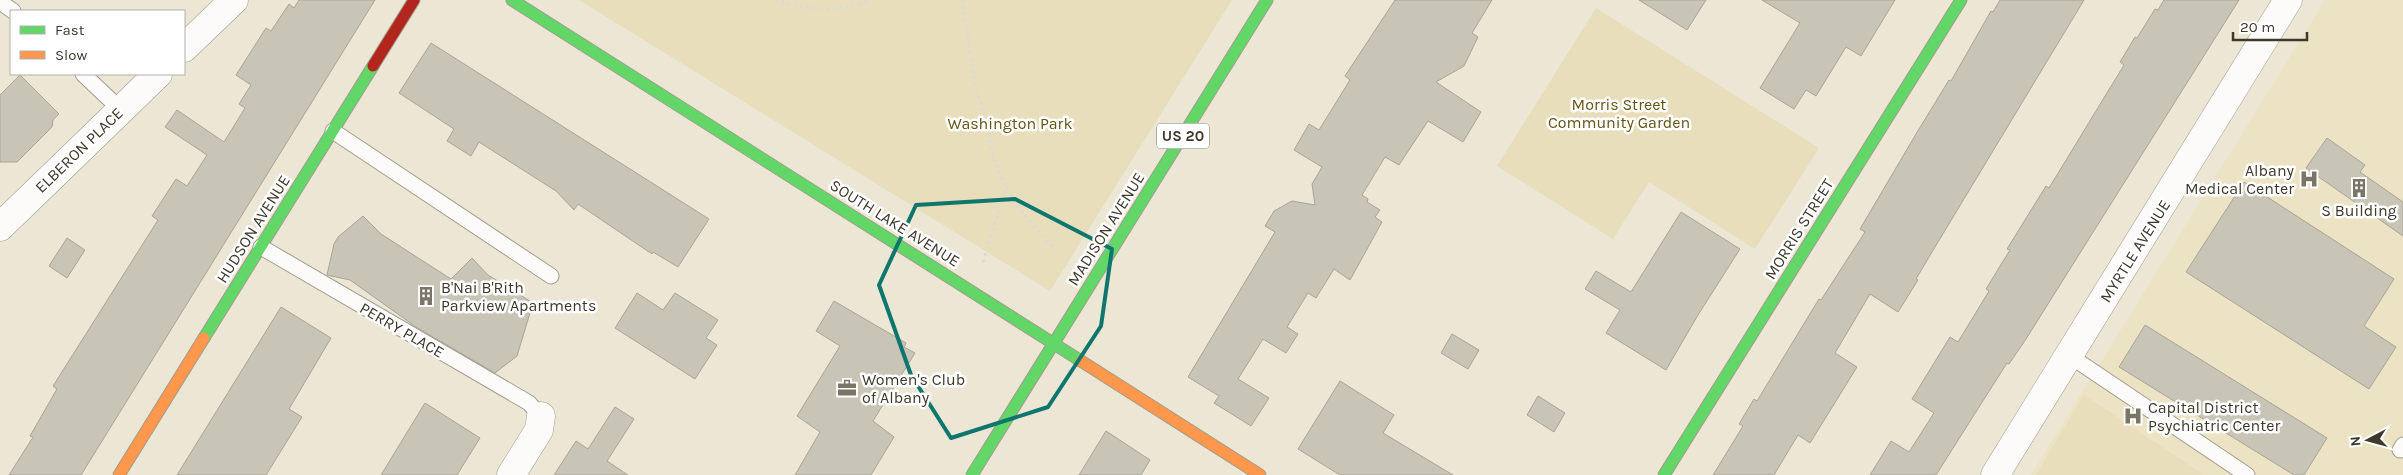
<svg xmlns="http://www.w3.org/2000/svg" width="2403" height="475" viewBox="0 0 2403 475" font-family="Karla,sans-serif">
<style>
.built{fill:#ece3c4}
.green{fill:#e8debc}
.building{fill:#c8c4b6;stroke:#a9a597}
.lines{fill:none;stroke-linecap:round;stroke-linejoin:round}
.lane-casing{stroke:#a19c8e;stroke-width:17}
.street-casing{stroke:#a19c8e;stroke-width:29}
.fast-casing{stroke:#a19c8e;stroke-width:13}
.slow-casing{stroke:#a19c8e;stroke-width:13}
.jam-casing{stroke:#a19c8e;stroke-width:13}
.path{stroke:#dcdad4;stroke-width:3;stroke-dasharray:2.5 4;stroke-linecap:butt}
.lane{stroke:#fcfbf9;stroke-width:15}
.street{stroke:#fcfbf9;stroke-width:28}
.fast{stroke:#63d668;stroke-width:11}
.slow{stroke:#ff974d;stroke-width:11}
.jam{stroke:#b3261e;stroke-width:11}
.marked{fill:none;stroke:#0f766e;stroke-width:4;stroke-linejoin:round}
.labels{text-anchor:middle;dominant-baseline:central;stroke-width:5;stroke-linejoin:round;paint-order:stroke}
.shield{fill:#fff;stroke:#77756b;stroke-width:1}
.shield-label{font-size:15px;font-weight:bold;fill:#3d3a2c}
.park-label{font-size:16px;fill:#645414;stroke:#fff}
.street-label{font-size:16px;fill:#3d3a2c;stroke:#fff}
.poi-label{font-size:16px;fill:#3d3a2c;stroke:#fff;text-anchor:start}
</style>
<rect width="100%" height="100%" fill="#ece6d4"/>
<path class="built" d="M2325,0H2403V475H2031Z"/>
<g class="green">
<path d="M579,0H1232L1050,291Z"/>
<path d="M1596,8L1819,148L1755,249L1649,182L1613,239L1497,166Z"/>
<path d="M2084,395L2204,475H2036Z"/>
</g>
<g class="building">
<path d="M299,0H375L81,475H9L33,437L30,436L57,389L53,386L158,220L152,216L176,179L187,186L207,155L165,127L177,110L224,142L245,108L239,104L251,85L236,75L266,28L271,31L289,4L294,8Z"/>
<path d="M1395,0H1492L1472,33L1478,37L1464,66L1436,82L1481,112L1463,142L1428,121L1399,165L1385,157L1362,195L1368,199L1367,202L1380,210L1375,217L1382,222L1350,280L1334,269L1316,298L1308,293L1287,327L1298,334L1286,353L1263,339L1238,379L1269,398L1251,426L1214,403L1219,396L1188,377L1275,232L1265,226L1274,211L1292,201L1315,205L1312,184L1322,167L1294,150L1309,124L1319,130L1350,80L1345,76Z"/>
<path d="M1639,0H1706L1687,30Z"/>
<path d="M1762,0H1895L1861,56L1846,47L1816,96L1806,90L1794,109L1760,88L1800,23Z"/>
<path d="M2000,0H2084L1935,247L1916,279L1918,280L1898,312L1870,294L1835,353L1857,367L1810,443L1798,435L1774,475H1713L1743,426L1739,424L1754,399L1757,401L1819,299L1821,300L1865,232L1860,229L1916,134L1949,80L1951,81L1991,11L1993,12Z"/>
<path d="M2164,0H2239L2026,339L2009,364L2007,363L1936,475H1870L1891,441L1909,452L1934,413L1912,399L1950,337L1958,342L1989,291L1986,289L2010,250L2007,249L2046,186L2049,188L2124,65L2120,62L2135,37L2137,38L2155,9L2158,10Z"/>
<path d="M431,43L709,219L678,267L653,252L652,254L578,204L574,210L556,191L479,142L471,156L447,141L454,129L399,93Z"/>
<path d="M20,75L59,114L53,120L52,127L17,162H0V95Z"/>
<path d="M2327,138L2365,165L2360,172L2403,202V236L2306,168Z"/>
<path d="M2244,182L2394,279L2364,326L2396,347L2369,389L2186,272Z"/>
<path d="M1681,212L1740,249L1698,315L1666,370L1606,333L1620,310L1585,289L1596,271L1631,292Z"/>
<path d="M363,216L381,234L451,279L472,258L488,275L533,303L517,356L495,373L416,327L350,280L327,275L334,244L338,237Z"/>
<path d="M67,238L85,250L67,278L49,266Z"/>
<path d="M637,293L663,310L675,293L718,320L706,338L717,345L695,379L615,328Z"/>
<path d="M834,301L906,343L904,347L915,353L873,421L894,437L871,475H795L820,432L797,416L840,346L816,331Z"/>
<path d="M281,307L331,338L289,409L302,417L266,475H177Z"/>
<path d="M2145,325L2327,438L2304,475H2294L2119,367Z"/>
<path d="M1452,334L1479,350L1468,369L1441,353Z"/>
<path d="M1340,381L1394,415L1383,433L1453,475H1340L1298,449Z"/>
<path d="M1538,396L1565,413L1554,432L1527,415Z"/>
<path d="M425,403L480,438L457,475H381Z"/>
<path d="M615,407L634,419L607,461L628,475H554L576,441L588,449Z"/>
<path d="M1106,431L1150,460L1141,475H1079Z"/>
</g>
<g class="lines">
<g class="lane-casing">
<g id="lane">
<path d="M0,2L13,11"/>
<path d="M83,74L121,110"/>
<path d="M333,131L551,276"/>
<path d="M261,247L529,403L541,416"/>
<path d="M2070,356L2247,475"/>
<path d="M2400,450L2403,445"/>
</g>
</g>
<g class="street-casing">
<g id="street">
<path d="M184,48L234,0"/>
<path d="M0,227L158,74"/>
<path d="M511,475L539,430L541,416"/>
<path d="M1995,475L2288,0"/>
</g>
</g>
<g class="fast-casing">
<g id="fast">
<path d="M512,0L1081,361"/>
<path d="M204,338L373,66"/>
<path d="M972,475L1267,0"/>
<path d="M1664,475L1961,0"/>
</g>
</g>
<g class="slow-casing">
<g id="slow">
<path d="M1081,361L1260,475"/>
<path d="M119,475L204,338"/>
</g>
</g>
<g class="jam-casing">
<path id="jam" d="M373,66L414,0"/>
</g>
<g class="path">
<path d="M775,0C805,8 837,15 867,0"/>
<path d="M962,0L976,90L986,120L994,160L1006,187L1021,210L1043,237L1056,250"/>
<path d="M983,262L1006,187"/>
</g>
<use href="#lane" class="lane"/>
<use href="#street" class="street"/>
<use href="#fast" class="fast"/>
<use href="#slow" class="slow"/>
<use href="#jam" class="jam"/>
</g>
<path class="marked" d="M1015,199L1112,249L1101,326L1048,407L951,438L911,375L879,285L916,205Z"/>
<defs>
<g id="hospital-bare" transform="scale(1.5)"><path d="M-5-5h3v3.5h4V-5h3V5h-3V1.5h-4V5h-3Z" fill="#7a7667" stroke="#fff" stroke-width="2.5" paint-order="stroke"/></g>
<g id="building-bare" transform="scale(1.5)"><path d="M-4-6H4V6H1V3H-1V6H-4ZM-2.5-4.3h1.7v1.8h-1.7ZM.8-4.3h1.7v1.8H.8ZM-2.5-1h1.7V.8h-1.7ZM.8-1h1.7V.8H.8Z" fill="#7a7667" stroke="#fff" stroke-width="2.5" paint-order="stroke"/></g>
<g id="office-bare" transform="scale(1.5)"><path d="M-6-3h4V-5.5h4V-3h4V5H-6ZM-1-4.5V-3h2v-1.5ZM-6 0V1H6V0Z" fill="#7a7667" stroke="#fff" stroke-width="2.5" paint-order="stroke"/></g>
</defs>
<g fill-rule="evenodd">
<use href="#hospital-bare" x="2309" y="179"/>
<use href="#building-bare" x="2359" y="188"/>
<use href="#building-bare" x="426" y="296"/>
<use href="#office-bare" x="847" y="388"/>
<use href="#hospital-bare" x="2133" y="416"/>
</g>
<g class="labels">
<rect class="shield" x="1157" y="123.5" width="52" height="25" rx="4"/>
<g class="shield-label">
<text x="1183" y="136">US 20</text>
</g>
<g class="park-label">
<text x="1619" y="104">Morris Street<tspan x="1619" dy="18">Community Garden</tspan></text>
<text x="1010" y="123">Washington Park</text>
</g>
<g class="street-label">
<text transform="translate(79 150) rotate(-44)">ELBERON PLACE</text>
<text transform="translate(895 223) rotate(32)">SOUTH LAKE AVENUE</text>
<text transform="translate(253 229) rotate(-58)">HUDSON AVENUE</text>
<text transform="translate(1106 229) rotate(-58)">MADISON AVENUE</text>
<text transform="translate(1799 229) rotate(-58)">MORRIS STREET</text>
<text transform="translate(2135 251) rotate(-58)">MYRTLE AVENUE</text>
<text transform="translate(402 330) rotate(30)">PERRY PLACE</text>
</g>
<g class="poi-label">
<text x="2294" y="170" text-anchor="end">Albany<tspan x="2294" dy="18">Medical Center</tspan></text>
<text x="2359" y="210" text-anchor="middle">S Building</text>
<text x="441" y="287">B'Nai B'Rith<tspan x="441" dy="18">Parkview Apartments</tspan></text>
<text x="862" y="379">Women's Club<tspan x="862" dy="18">of Albany</tspan></text>
<text x="2148" y="407">Capital District<tspan x="2148" dy="18">Psychiatric Center</tspan></text>
</g>
</g>
<rect x="10" y="10" width="175" height="65" fill="#ffffff" stroke="#b1b0ab"/>
<rect x="20" y="26" width="25" height="8" fill="#63d668" stroke="#b1b0ab"/>
<text x="55" y="35" font-size="15" fill="#3d3a2c">Fast</text>
<rect x="20" y="51" width="25" height="8" fill="#ff974d" stroke="#b1b0ab"/>
<text x="55" y="60" font-size="15" fill="#3d3a2c">Slow</text>
<g transform="translate(2368 440) rotate(264)" stroke="#ffffff" stroke-width="4" paint-order="stroke">
<path d="M0-4L9 19L0 12L-9 19Z" fill="#3d3a2c"/>
<text y="-8" font-size="14" font-weight="bold" text-anchor="middle" fill="#3d3a2c">N</text>
</g>
<path d="M2233 32v8h74v-8" fill="none" stroke="#3d3a2c" stroke-width="2.5"/>
<text x="2240" y="32" font-size="15" fill="#3d3a2c" stroke="#ffffff" stroke-width="4" paint-order="stroke">20 m</text>
</svg>
